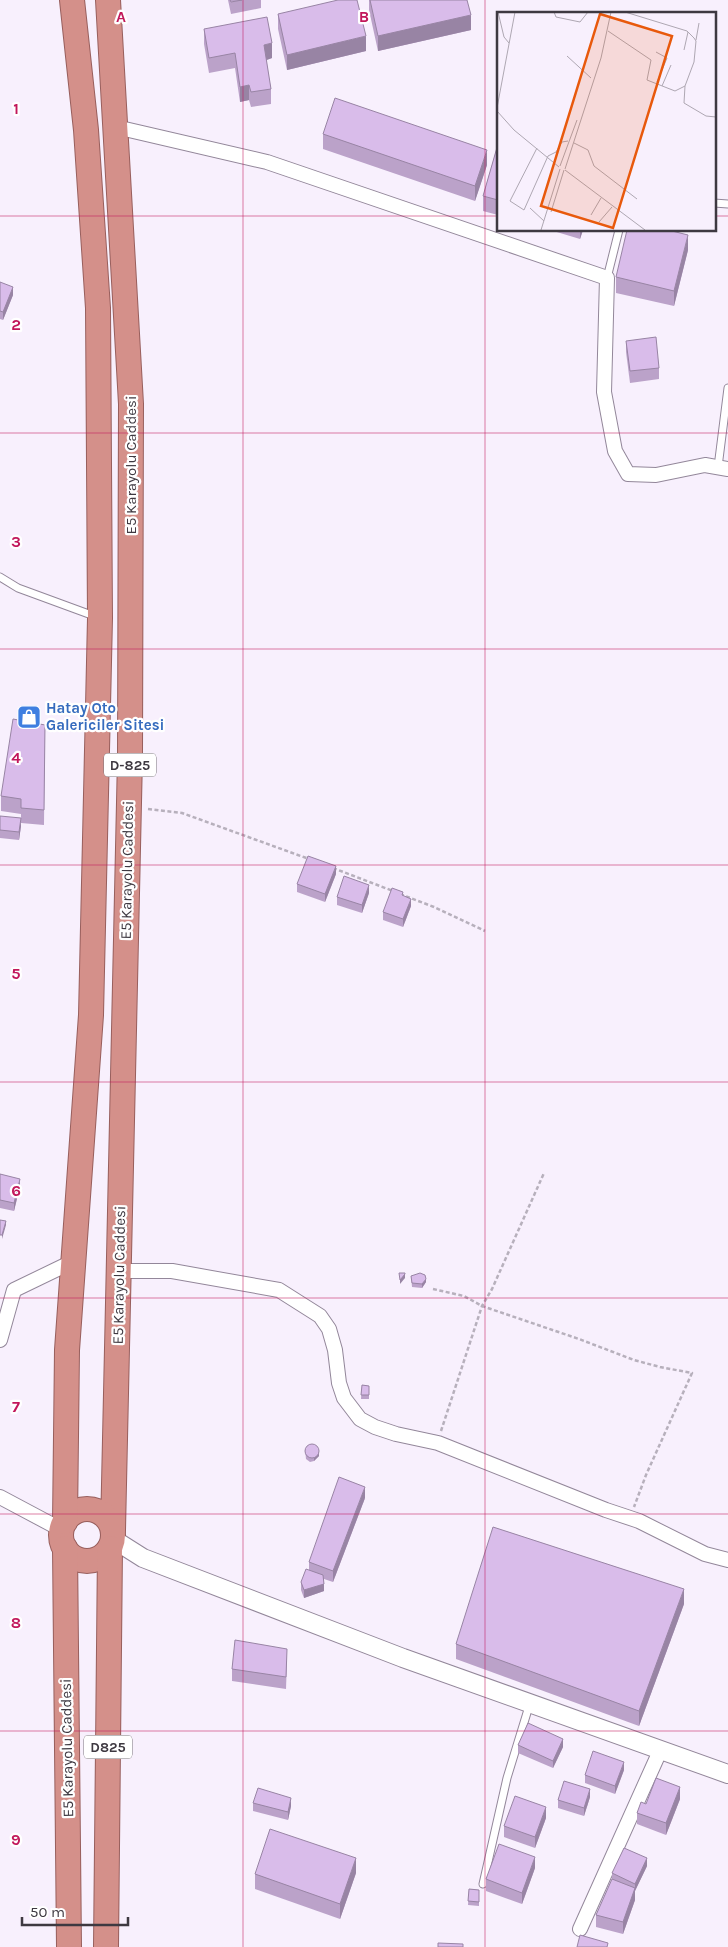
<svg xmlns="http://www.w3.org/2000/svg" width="728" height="1947" viewBox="0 0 728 1947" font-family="Karla,sans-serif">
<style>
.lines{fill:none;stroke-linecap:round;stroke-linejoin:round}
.service-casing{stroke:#93879a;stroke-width:9}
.minor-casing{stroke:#93879a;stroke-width:16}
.tertiary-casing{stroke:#93879a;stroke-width:20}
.trunk-casing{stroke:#985f5d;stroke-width:26}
.path{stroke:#b7b0bc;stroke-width:2.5;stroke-dasharray:4 2.5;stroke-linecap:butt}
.service{stroke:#fff;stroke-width:7}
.minor{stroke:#fff;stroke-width:14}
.tertiary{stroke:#fff;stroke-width:18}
.trunk{stroke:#d4908a;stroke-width:24}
.wall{fill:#bba2c9}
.shaded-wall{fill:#9884a4}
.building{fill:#d9bcea;stroke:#9884a4}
.grid{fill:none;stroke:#c2185b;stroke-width:1;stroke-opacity:0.55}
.labels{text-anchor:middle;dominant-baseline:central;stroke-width:4.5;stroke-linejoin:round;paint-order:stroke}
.shield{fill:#fff;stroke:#78747a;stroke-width:1}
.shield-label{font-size:14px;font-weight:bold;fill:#3e3941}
.street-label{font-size:15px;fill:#3e3941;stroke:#fff}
.shop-label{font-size:15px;font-weight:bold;fill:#366cbe;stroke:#fff;text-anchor:start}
.inset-road{fill:none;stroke:#aea7b2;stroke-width:1}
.view{fill:#e8590c;fill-opacity:0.15;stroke:#e8590c;stroke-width:2.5}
.inset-edge{fill:none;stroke:#3e3941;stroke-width:2.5}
.grid-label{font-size:16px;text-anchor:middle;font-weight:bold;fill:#c2185b;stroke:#fff;stroke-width:4.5;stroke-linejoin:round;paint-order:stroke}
</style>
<rect width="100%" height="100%" fill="#f8f0fd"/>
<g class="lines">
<g class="service-casing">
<g id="service">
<path d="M714,203L728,204"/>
<path d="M607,278L619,230"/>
<path d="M718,467L728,388"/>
<path d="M0,577L18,588L97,617"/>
<path d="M483,1884L507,1778L530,1703"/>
</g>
</g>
<g class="minor-casing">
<g id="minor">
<path d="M116,127L267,162L607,278L604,392L615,451L628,474L656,475L705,465L728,469"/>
<path d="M119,1271H172L279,1290L320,1316L329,1329L335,1350L339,1383L344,1398L360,1419L375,1427L396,1434L438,1443L606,1510L639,1521L705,1554L728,1560"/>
<path d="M0,1340L14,1290L74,1261"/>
<path d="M0,1497L62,1530"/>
<path d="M580,1929L660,1751"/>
</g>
</g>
<g class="tertiary-casing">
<path id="tertiary" d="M113,1539L143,1558L403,1658L728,1774"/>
</g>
<g class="trunk-casing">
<g id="trunk">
<path d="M108,0L131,404L130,757L113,1530"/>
<circle cx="87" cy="1535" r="26"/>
<path d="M65,1522L67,1350L91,1015L100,618L98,308L86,130L72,0"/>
<path d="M65,1548L69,1947"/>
<path d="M106,1947L110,1548"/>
</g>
</g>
<g class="path">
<path d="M148,809L182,813L309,859"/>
<path d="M333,868L393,891"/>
<path d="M400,894L434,907L485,931"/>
<path d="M433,1289L464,1296L482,1306L579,1339L634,1360L660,1367L692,1373L646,1475L634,1507"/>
<path d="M441,1431L482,1306L492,1289L544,1173"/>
</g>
<use href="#service" class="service"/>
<use href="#minor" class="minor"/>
<use href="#tertiary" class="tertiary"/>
<use href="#trunk" class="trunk"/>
</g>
<g class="wall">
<path d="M228,0H261V8L231,14Z"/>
<path d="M369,0H467L471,30L378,51L369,10Z"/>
<path d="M278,14L366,51L287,70L278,29Z"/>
<path d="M204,29L272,58L266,60L271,89V104L251,107L249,100L240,102L235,68L209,73L204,44Z"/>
<path d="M323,134L487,165L475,201L323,149Z"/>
<path d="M498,144V215L483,211V196Z"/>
<path d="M550,230H583L580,239Z"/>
<path d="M688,250L674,306L616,293V277Z"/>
<path d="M0,282L13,295L3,320L0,319Z"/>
<path d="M626,341L659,368V379L630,383L626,352Z"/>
<path d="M45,725L44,825L21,823V814L1,811V796Z"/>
<path d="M0,816L21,826L19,840L0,838Z"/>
<path d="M336,874L325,902L297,892V884Z"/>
<path d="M369,893L362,913L337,905V897Z"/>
<path d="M403,896L411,906L403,927L383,920V912Z"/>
<path d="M0,1174L20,1186L14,1211L0,1208Z"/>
<path d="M411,1276L426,1282L422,1288L412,1287Z"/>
<path d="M362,1385L369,1386V1399H361Z"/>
<path d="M305,1449L319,1456L314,1461L310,1462L306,1459Z"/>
<path d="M365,1498L333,1582L324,1579V1591L304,1598L301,1590V1582L309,1570V1562Z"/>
<path d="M684,1604L639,1726L456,1659V1644Z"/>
<path d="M287,1661L286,1689L232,1681V1669Z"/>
<path d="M518,1745L563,1747L553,1768L518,1753Z"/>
<path d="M624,1770L615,1794L585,1783V1775Z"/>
<path d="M590,1797L584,1816L558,1808V1800Z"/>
<path d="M680,1799L666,1835L637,1824V1813L646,1804Z"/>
<path d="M253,1803L291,1806L288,1820L253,1811Z"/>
<path d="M546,1818L535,1848L504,1837V1826Z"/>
<path d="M647,1866L635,1891V1900L623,1934L596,1927V1915L612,1879V1873Z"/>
<path d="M535,1868L522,1904L486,1891V1879Z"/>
<path d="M356,1873L340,1919L255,1889V1874Z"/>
<path d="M469,1889L479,1890V1906L468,1905Z"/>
</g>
<g class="shaded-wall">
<path d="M471,15V30L378,51V36Z"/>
<path d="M366,36V51L287,70V55Z"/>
<path d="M272,43V58L264,61V45Z"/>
<path d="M249,85V100L240,102V87Z"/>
<path d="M487,150V165L475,201V186Z"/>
<path d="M580,230H583L580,239Z"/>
<path d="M688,235V250L674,306V291Z"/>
<path d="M13,287V295L3,320V312Z"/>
<path d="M21,818V826L19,840V832Z"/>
<path d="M336,866V874L325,902V894Z"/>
<path d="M369,885V893L362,913V905Z"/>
<path d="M411,899V906L403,927V919Z"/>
<path d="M20,1179V1186L14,1211V1203Z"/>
<path d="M6,1221V1225L2,1239V1235Z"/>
<path d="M405,1273V1278L400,1284V1280Z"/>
<path d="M426,1279V1282L422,1288V1284Z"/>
<path d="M319,1452V1456L314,1461V1458Z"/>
<path d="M365,1487V1498L333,1582V1571Z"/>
<path d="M324,1584V1591L304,1598V1590Z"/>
<path d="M684,1589V1604L639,1726V1711Z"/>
<path d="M563,1739V1747L553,1768V1761Z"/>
<path d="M624,1762V1770L615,1794V1786Z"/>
<path d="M680,1787V1799L666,1835V1823Z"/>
<path d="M590,1789V1797L584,1816V1808Z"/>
<path d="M291,1798V1806L288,1820V1812Z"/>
<path d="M546,1807V1818L535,1848V1837Z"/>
<path d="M535,1857V1868L522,1904V1893Z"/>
<path d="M356,1858V1873L340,1919V1904Z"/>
<path d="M647,1858V1866L635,1891V1900L623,1934V1922L635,1888V1884Z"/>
</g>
<g class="building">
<path d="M230,0H242L231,2Z"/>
<path d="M338,0H357L366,36L287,55L278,14Z"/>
<path d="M370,0H467L471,15L378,36Z"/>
<path d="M267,17L272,43L264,45L271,89L251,92L249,85L240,87L235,53L209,58L204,29Z"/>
<path d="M335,98L487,150L475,186L323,134Z"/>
<path d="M498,144V200L483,196Z"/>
<path d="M627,230H668L688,235L674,291L616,277Z"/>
<path d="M0,282L13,287L3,312L0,311Z"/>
<path d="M656,337L659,368L630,371L626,341Z"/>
<path d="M13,719L45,725L44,810L21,808V799L1,796Z"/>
<path d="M0,816L21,818L19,832L0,830Z"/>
<path d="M308,856L336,866L325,894L297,884Z"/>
<path d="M344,876L369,885L362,905L337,897Z"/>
<path d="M392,888L403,892L402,895L411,899L403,919L383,912Z"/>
<path d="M0,1174L20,1179L14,1203L0,1200Z"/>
<path d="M0,1220L6,1221L2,1235H0Z"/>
<path d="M399,1273H405V1274L400,1280Z"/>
<path d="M420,1273L425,1275L426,1279L422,1284L412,1283L411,1276Z"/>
<path d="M362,1385L369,1386V1395H361Z"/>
<circle cx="312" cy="1451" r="7"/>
<path d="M339,1477L365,1487L333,1571L309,1562Z"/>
<path d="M493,1527L684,1589L639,1711L456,1644Z"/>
<path d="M306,1569L323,1575L324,1584L304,1590L301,1582Z"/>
<path d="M235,1640L287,1649L286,1677L232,1669Z"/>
<path d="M528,1723L563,1739L553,1761L518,1745Z"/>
<path d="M593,1751L624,1762L615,1786L585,1775Z"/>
<path d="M656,1778L680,1787L666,1823L637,1813L641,1802L646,1804Z"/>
<path d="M564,1781L590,1789L584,1808L558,1800Z"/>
<path d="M258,1788L291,1798L288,1812L253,1803Z"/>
<path d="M515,1796L546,1807L535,1837L504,1826Z"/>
<path d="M270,1829L356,1858L340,1904L255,1874Z"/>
<path d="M499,1844L535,1857L522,1893L486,1879Z"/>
<path d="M624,1848L647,1858L635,1884L612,1873Z"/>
<path d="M612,1879L635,1888L623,1922L596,1915Z"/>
<path d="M469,1889L479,1890V1902L468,1901Z"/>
<path d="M580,1935L608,1943L607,1947H577Z"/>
<path d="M438,1943L463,1944V1947H438Z"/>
</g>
<path class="grid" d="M243,0V1947M485,0V1947M0,216H498M714,216H728M0,433H728M0,649H728M0,865H728M0,1082H728M0,1298H728M0,1514H728M0,1731H728"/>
<defs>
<g id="shop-square" transform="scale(1.25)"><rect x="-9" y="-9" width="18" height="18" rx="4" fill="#3f7fe0" stroke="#fff"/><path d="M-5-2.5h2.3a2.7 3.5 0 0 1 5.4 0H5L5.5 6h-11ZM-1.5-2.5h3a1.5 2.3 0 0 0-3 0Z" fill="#fff"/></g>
</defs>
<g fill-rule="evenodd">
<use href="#shop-square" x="29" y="717"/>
</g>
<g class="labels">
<g class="shield">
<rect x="104" y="753.5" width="52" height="23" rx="4"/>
<rect x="84" y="1735.5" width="48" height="23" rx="4"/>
</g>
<g class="shield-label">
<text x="130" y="765">D-825</text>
<text x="108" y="1747">D825</text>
</g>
<g class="street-label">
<text transform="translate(131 465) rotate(-90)">E5 Karayolu Caddesi</text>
<text transform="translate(127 870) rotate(-89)">E5 Karayolu Caddesi</text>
<text transform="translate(119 1275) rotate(-89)">E5 Karayolu Caddesi</text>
<text transform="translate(67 1748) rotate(-91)">E5 Karayolu Caddesi</text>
</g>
<g class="shop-label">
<text x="46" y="708">Hatay Oto<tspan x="46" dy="17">Galericiler Sitesi</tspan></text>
</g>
</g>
<g transform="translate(497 12)">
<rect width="219" height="219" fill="#f8f0fd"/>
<path class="inset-road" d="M1,0L7,25L12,31M57,0L59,5L83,10L91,0M111,19L154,48L150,68L178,79L188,74L197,50L199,29L197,26L190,19L128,0M199,28L202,11M187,38L191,20M159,40L170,46L160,70M70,44L94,66M165,74L174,53M188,74L187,91L209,104L219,105M0,96L18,0M0,99L17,118L62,155M77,131L91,138L97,154L140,187M40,136L13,189L27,198L51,144L59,140L65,130L71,129M63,154L80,108M68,157L104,46L114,0M68,158L148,218M33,196L47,209M54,200L67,158M94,203L104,186M102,210L115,195M44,218L63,157"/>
<path class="view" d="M103,2L175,24L116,216L44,194Z"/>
<rect width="219" height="219" class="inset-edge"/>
</g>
<g class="grid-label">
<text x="121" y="22">A</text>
<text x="364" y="22">B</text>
<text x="16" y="114">1</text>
<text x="16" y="330">2</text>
<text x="16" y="547">3</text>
<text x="16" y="763">4</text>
<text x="16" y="979">5</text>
<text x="16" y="1196">6</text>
<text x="16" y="1412">7</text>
<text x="16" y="1628">8</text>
<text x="16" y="1845">9</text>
</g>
<path d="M22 1917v8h106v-8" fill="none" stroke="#3e3941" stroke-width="2.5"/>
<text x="30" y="1917" font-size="15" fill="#3e3941" stroke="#ffffff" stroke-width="4" paint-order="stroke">50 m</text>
</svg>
